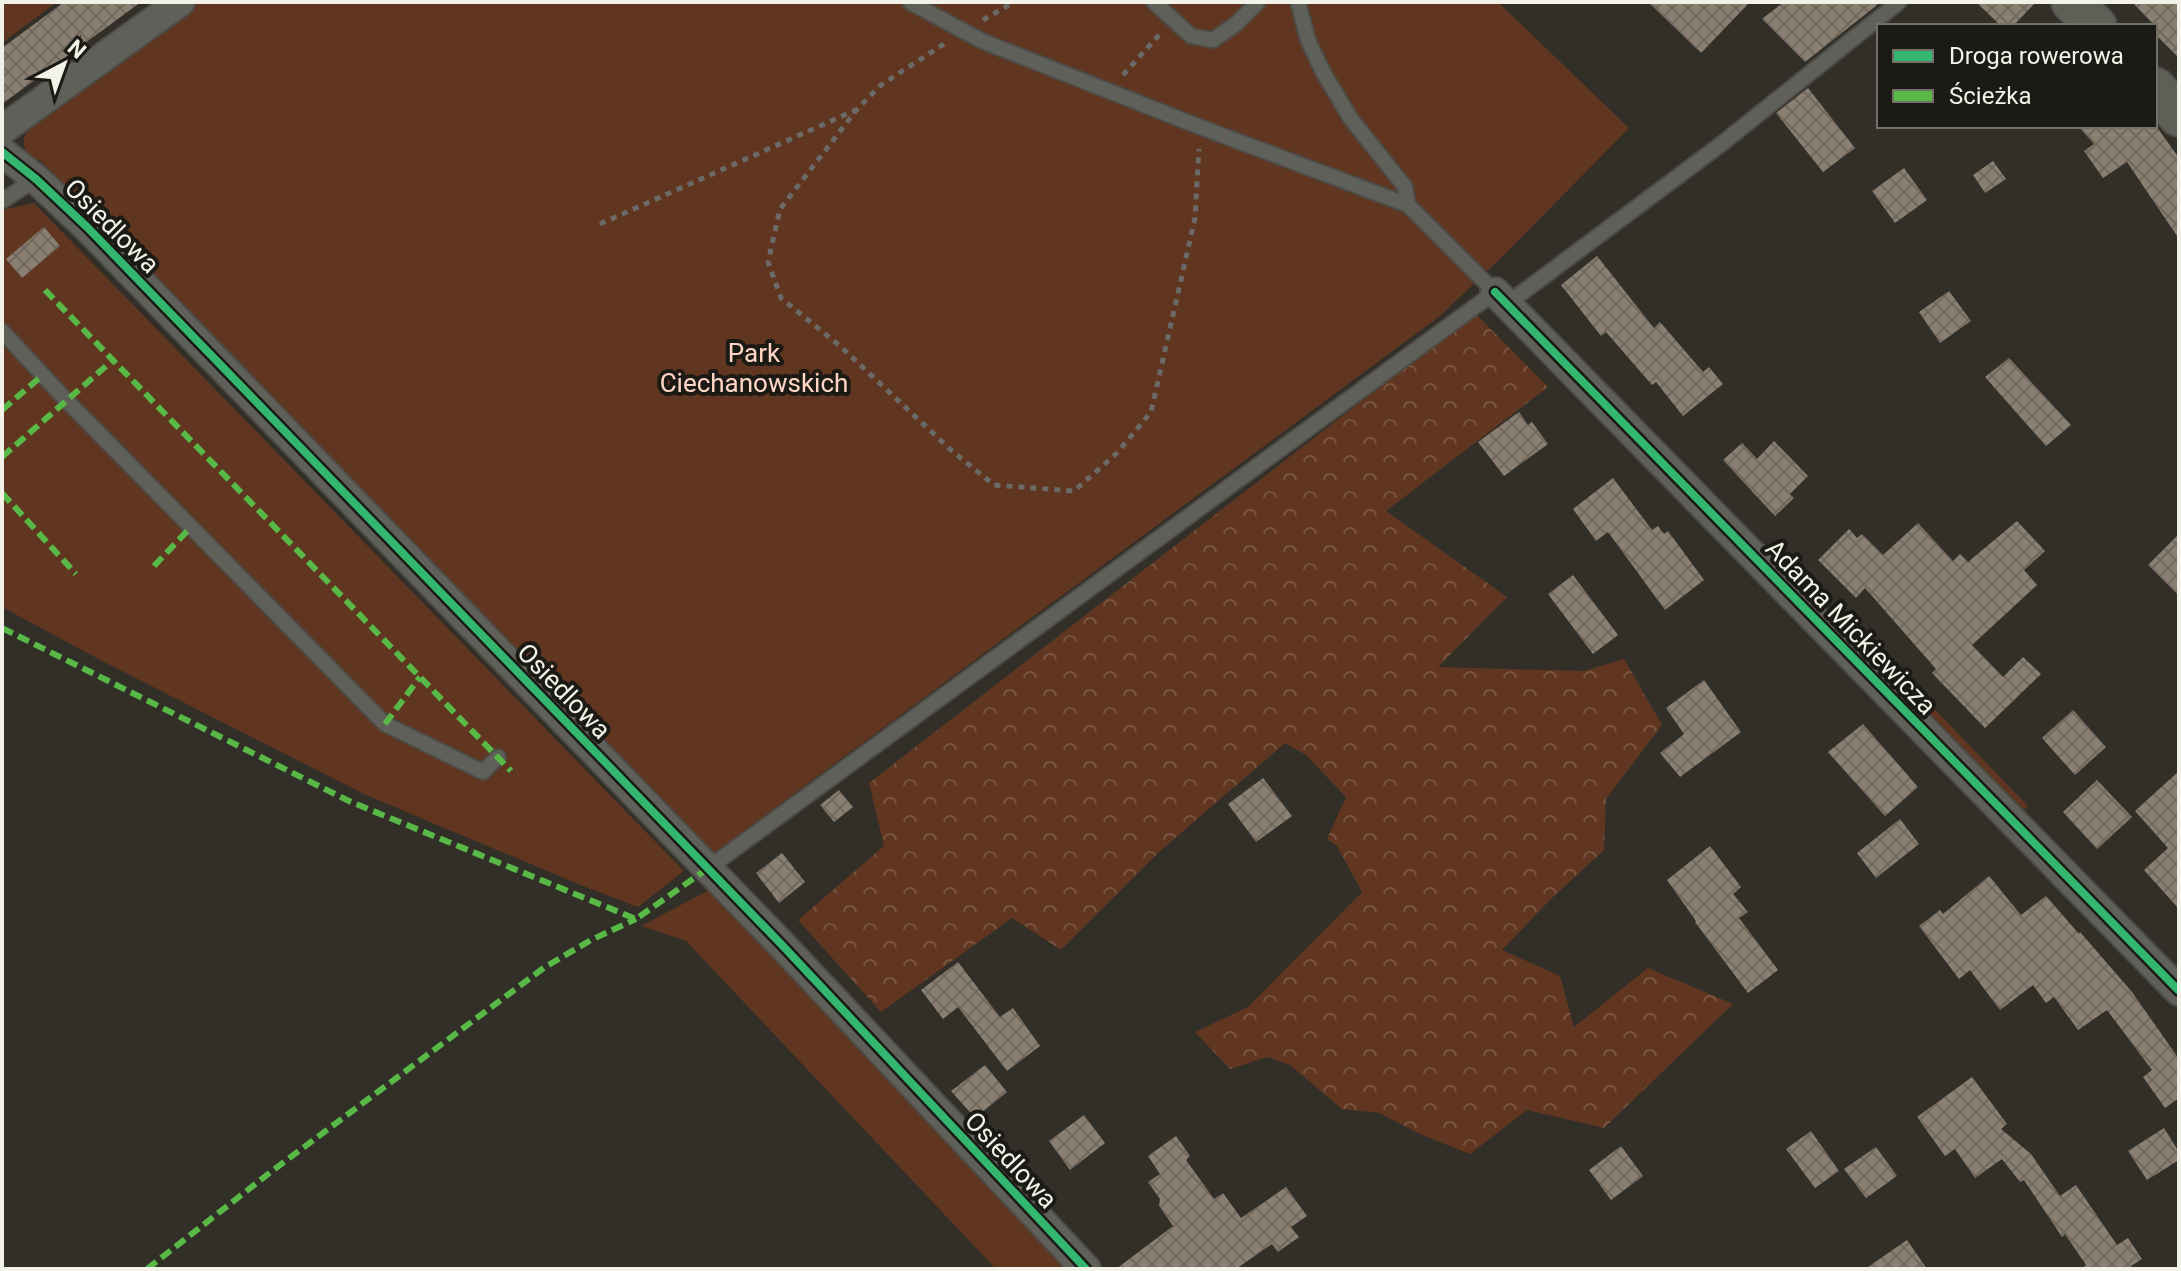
<svg xmlns="http://www.w3.org/2000/svg" width="2181" height="1271" viewBox="0 0 2181 1271" font-family="Roboto,sans-serif">
<style>
.green{fill:#613621}
.forest{fill:url(#forest-crowns)}
.building{fill:url(#building-cross-hatch)}
.lines{fill:none;stroke-linecap:round;stroke-linejoin:round}
.lane-casing{stroke:#4d4b45;stroke-width:18}
.street-casing{stroke:#4d4b45;stroke-width:32}
.secondary-casing{stroke:#4d4b45;stroke-width:44}
.path{stroke:#6c6a66;stroke-width:5;stroke-dasharray:6 6;stroke-linecap:butt}
.lane{stroke:#60605a;stroke-width:14}
.street{stroke:#60605a;stroke-width:28}
.secondary{stroke:#5e5f56;stroke-width:40}
.quiet{stroke:#58b947;stroke-width:6;stroke-dasharray:12 6;stroke-linecap:butt}
.cycleway-casing{stroke:#1b1a14;stroke-width:13}
.cycleway{stroke:#33b770;stroke-width:8}
.labels{text-anchor:middle;dominant-baseline:central;stroke-width:8;stroke-linejoin:round;paint-order:stroke}
.street-label{font-size:26px;fill:#f3f2e8;stroke:#1b1a14}
.park-label{font-size:26px;fill:#ffd6c5;stroke:#1b1a14}
</style>
<defs>
<pattern id="forest-crowns" width="20" height="18" patternUnits="userSpaceOnUse" patternTransform="scale(2)"><rect width="20" height="18" fill="#613621"/><path d="M2 6a3 3 0 1 1 6 0M12 15a3 3 0 1 1 6 0" fill="none" stroke="#785441"/></pattern>
<pattern id="building-cross-hatch" width="8" height="8" patternUnits="userSpaceOnUse" patternTransform="scale(2)"><rect width="8" height="8" fill="#8a7f70"/><path d="M0 0l8 8M0 8l8-8" fill="none" stroke="#70695f"/></pattern>
</defs>
<rect width="100%" height="100%" fill="#312f28"/>
<g class="green">
<path d="M2,2H57L2,43Z"/>
<path d="M197,2H1498L1629,128L1503,256L1440,316L714,853L39,159L34,163C23,147 21,145 28,127Z"/>
<path d="M34,203L684,871L638,907L583,886L366,795L104,662L2,607V210Z"/>
<path d="M1915,689L2028,806L2023,811L1909,695Z"/>
<path d="M713,888L1071,1269H996L686,941L641,926Z"/>
</g>
<path class="forest" d="M1475,313L1548,387L1386,511L1507,597L1438,667L1584,671L1624,659L1662,725L1606,799L1604,850L1551,899L1502,950L1560,976L1574,1027L1648,968L1733,1004L1604,1128L1527,1110L1470,1154L1422,1135L1379,1113L1342,1109L1290,1065L1267,1057L1230,1069L1195,1032L1248,1007L1362,892L1337,846L1327,839L1346,797L1306,755L1285,743L1159,852L1061,950L1012,918L881,1012L798,920L884,846L869,783Z"/>
<g class="building">
<path d="M64,2H141L2,104V48Z"/>
<path d="M1648,2H1750L1701,53Z"/>
<path d="M1784,2H1881L1805,62L1762,19Z"/>
<path d="M1976,2H2036L2013,26H2001Z"/>
<path d="M2132,2H2179V58L2155,34V26Z"/>
<path d="M1808,88L1855,148L1823,172L1776,113Z"/>
<path d="M2078,126H2156L2179,158V239L2127,162L2103,178L2084,151L2094,144Z"/>
<path d="M1993,161L2006,179L1985,193L1973,175Z"/>
<path d="M1904,168L1927,200L1895,223L1872,191Z"/>
<path d="M44,227L60,246L22,278L6,259Z"/>
<path d="M1597,256L1654,328L1660,322L1703,372L1709,367L1723,384L1683,416L1656,382L1652,385L1606,332L1601,336L1561,285Z"/>
<path d="M1949,291L1971,321L1940,343L1919,312Z"/>
<path d="M2009,358L2071,425L2046,446L1985,377Z"/>
<path d="M1519,412L1528,425L1532,422L1548,444L1504,476L1478,442Z"/>
<path d="M1774,441L1808,476L1790,494L1794,498L1775,516L1723,460L1742,443L1757,459Z"/>
<path d="M1613,478L1652,530L1658,526L1664,534L1668,531L1704,580L1665,610L1608,532L1596,541L1573,509Z"/>
<path d="M2017,521L2045,551L2024,570L2037,585L1972,645L2003,677L2023,657L2041,674L1985,728L1932,673L1936,669L1865,588L1856,598L1818,560L1849,529L1857,538L1862,534L1883,555L1918,523L1953,561L1960,554L1968,562Z"/>
<path d="M2179,534V596L2148,565Z"/>
<path d="M1573,575L1618,635L1593,654L1548,594Z"/>
<path d="M1704,680L1741,732L1680,777L1660,753L1684,734L1666,708Z"/>
<path d="M2073,710L2106,747L2075,775L2042,738Z"/>
<path d="M1863,724L1918,787L1885,816L1828,752Z"/>
<path d="M2179,771V909L2144,870L2168,848L2135,811Z"/>
<path d="M1263,778L1292,816L1256,842L1228,804Z"/>
<path d="M2097,780L2132,817L2097,849L2063,812Z"/>
<path d="M839,790L853,807L834,822L820,805Z"/>
<path d="M1900,819L1919,844L1876,878L1857,853Z"/>
<path d="M1710,846L1741,887L1733,894L1748,912L1739,918L1778,970L1748,993L1695,922L1696,921L1667,880Z"/>
<path d="M782,853L805,882L779,903L756,873Z"/>
<path d="M1989,876L2021,915L2046,896L2079,934L2080,932L2132,992L2179,1059V1098L2165,1108L2143,1077L2152,1070L2107,1010L2078,1030L2054,997L2046,1003L2033,985L2000,1010L1970,970L1959,979L1919,926L1940,910L1943,914Z"/>
<path d="M958,962L1000,1017L1013,1008L1040,1046L1007,1071L958,1007L943,1019L921,990Z"/>
<path d="M985,1065L1007,1092L975,1118L951,1091Z"/>
<path d="M1972,1077L2007,1124L2001,1129L2031,1154L2060,1196L2076,1185L2117,1245L2128,1238L2142,1259L2131,1266L2133,1269H2081L2086,1265L2065,1234L2062,1237L2024,1180L2020,1182L2002,1159L1975,1178L1955,1149L1945,1156L1917,1117Z"/>
<path d="M1084,1115L1105,1143L1070,1170L1049,1141Z"/>
<path d="M2164,1128L2179,1152V1160L2147,1180L2128,1151Z"/>
<path d="M1811,1131L1839,1171L1815,1188L1786,1149Z"/>
<path d="M1176,1136L1190,1156L1186,1160L1214,1199L1223,1193L1241,1218L1286,1187L1307,1216L1291,1227L1299,1237L1278,1252L1272,1244L1236,1269H1116L1173,1226L1159,1206L1160,1199L1148,1182L1160,1174L1148,1156Z"/>
<path d="M1621,1146L1643,1176L1611,1200L1589,1170Z"/>
<path d="M1876,1147L1897,1176L1866,1198L1844,1169Z"/>
<path d="M1907,1240L1927,1269H1865Z"/>
</g>
<g class="lines">
<g class="lane-casing">
<g id="lane">
<path d="M910,2L982,41L1200,127L1408,205"/>
<path d="M1154,2L1191,36L1213,40L1236,24L1258,2"/>
<path d="M2,201L36,179"/>
<path d="M1507,304L1720,145L1899,2"/>
<path d="M2,331L66,400L385,724L483,772L498,757"/>
<path d="M707,869L1495,292L1408,205L1405,187L1351,119L1323,72L1308,40L1298,2"/>
</g>
</g>
<g class="street-casing">
<g id="street">
<path d="M2,130L180,2"/>
<path d="M2,152L36,179L88,228L782,945L1086,1269"/>
<path d="M1495,292L2179,991"/>
</g>
</g>
<g class="secondary-casing">
<g id="secondary">
<path d="M2072,2L2096,26"/>
<path d="M2155,88L2179,116"/>
</g>
</g>
<g class="path">
<path d="M983,20L1014,2"/>
<path d="M944,44L881,85L858,108L780,209L768,262L781,298L840,346L951,450L994,485L1074,491L1117,453L1151,412L1195,218L1199,149"/>
<path d="M1123,75L1159,35"/>
<path d="M600,224L858,109"/>
</g>
<use href="#lane" class="lane"/>
<use href="#street" class="street"/>
<use href="#secondary" class="secondary"/>
<g class="quiet">
<path d="M45,290L511,771"/>
<path d="M2,410L43,375"/>
<path d="M2,457L113,360"/>
<path d="M2,493L76,574"/>
<path d="M154,566L191,527"/>
<path d="M2,628L351,802L636,919L707,869"/>
<path d="M385,724L420,677"/>
<path d="M147,1269L272,1171L545,967L591,940L636,919"/>
</g>
<g class="cycleway-casing">
<g id="cycleway">
<path d="M2,152L36,179L88,228L782,945L1086,1269"/>
<path d="M1495,292L2179,991"/>
</g>
</g>
<use href="#cycleway" class="cycleway"/>
</g>
<g class="labels">
<g class="street-label">
<text transform="translate(112 226) rotate(45)">Osiedlowa</text>
<text transform="translate(1851 627) rotate(46)">Adama Mickiewicza</text>
<text transform="translate(564 691) rotate(46)">Osiedlowa</text>
<text transform="translate(1011 1160) rotate(47)">Osiedlowa</text>
</g>
<g class="park-label">
<text x="754" y="353">Park<tspan x="754" dy="30">Ciechanowskich</tspan></text>
</g>
</g>
<rect width="2181" height="1271" fill="none" stroke="#f3f2e8" stroke-width="8"/>
<rect x="1877" y="24" width="280" height="104" fill="#1b1a14" stroke="#717069" stroke-width="2"/>
<rect x="1893" y="50" width="40" height="12" fill="#33b770" stroke="#717069" stroke-width="2"/>
<text x="1949" y="64" font-size="24" fill="#f3f2e8">Droga rowerowa</text>
<rect x="1893" y="90" width="40" height="12" fill="#58b947" stroke="#717069" stroke-width="2"/>
<text x="1949" y="104" font-size="24" fill="#f3f2e8">Ścieżka</text>
<g transform="translate(64 64) rotate(41)" stroke="#1b1a14" stroke-width="6" paint-order="stroke">
<path d="M0-6L14 30L0 20L-14 30Z" fill="#f3f2e8"/>
<text y="-12" font-size="22" font-weight="bold" text-anchor="middle" fill="#f3f2e8">N</text>
</g>
</svg>
